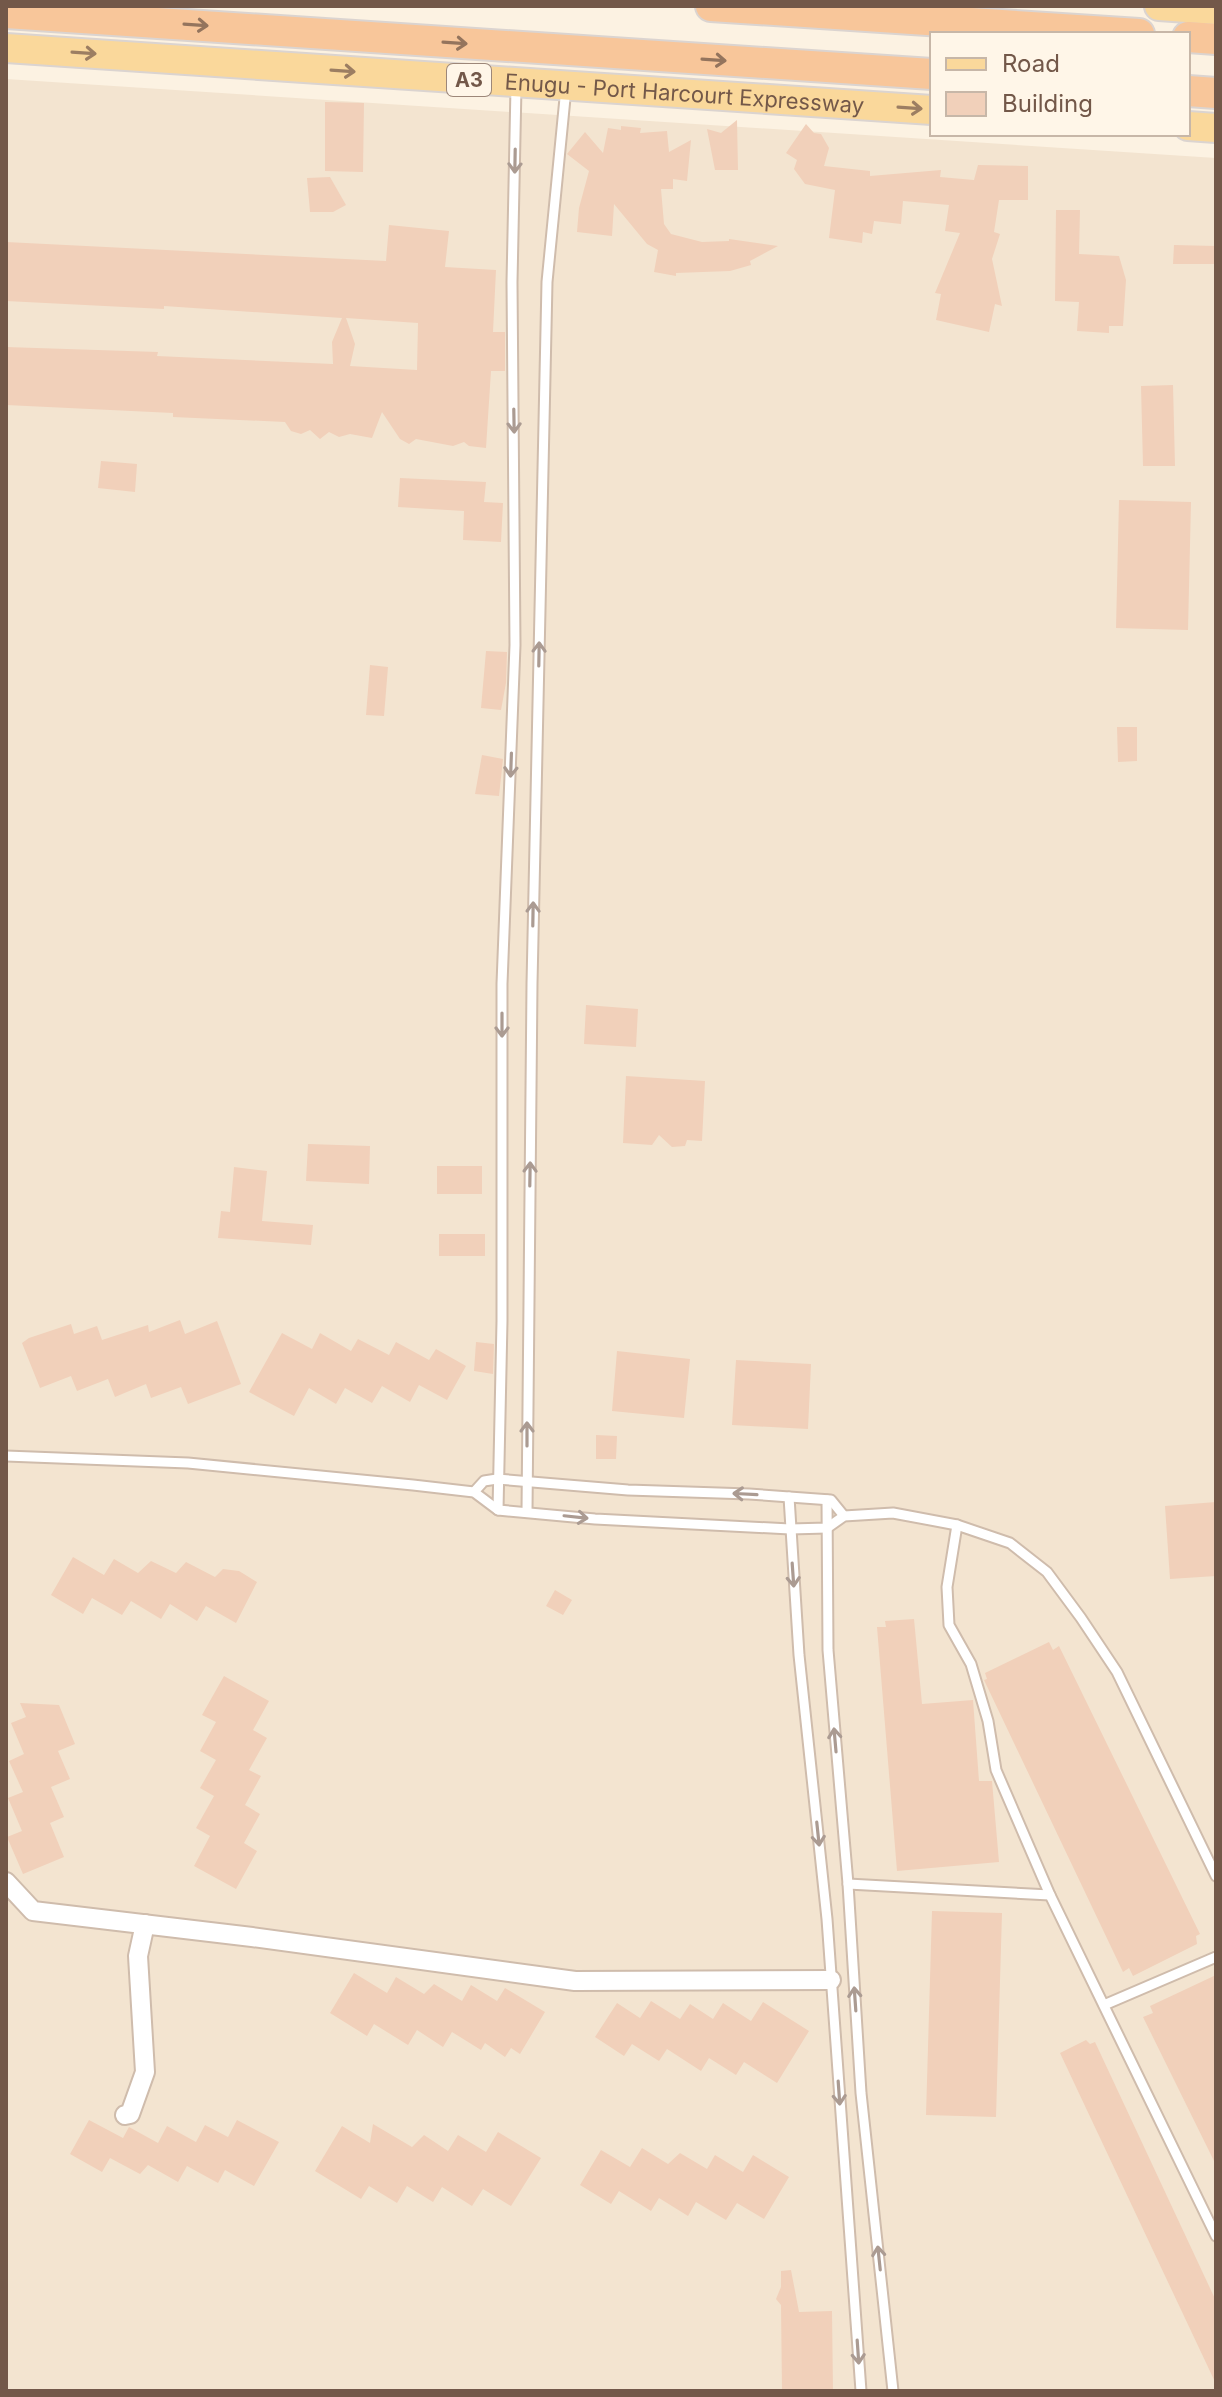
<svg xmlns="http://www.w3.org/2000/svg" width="1222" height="2397" viewBox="0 0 1222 2397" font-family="Inter,sans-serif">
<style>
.residential{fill:#f3e4d0}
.building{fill:#f1d0ba;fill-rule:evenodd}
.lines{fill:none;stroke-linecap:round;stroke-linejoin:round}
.service-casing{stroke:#cfbcac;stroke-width:13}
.minor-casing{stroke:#cfbcac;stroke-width:22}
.primary-casing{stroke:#dbd4d0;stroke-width:32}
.trunk-casing{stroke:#dbd4d0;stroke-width:34}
.service{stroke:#fff;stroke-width:9}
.minor{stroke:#fff;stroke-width:18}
.primary{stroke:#fad89b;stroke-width:28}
.trunk{stroke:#f8c69a;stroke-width:30}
.oneway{stroke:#94745d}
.oneway2{stroke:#9c7e62}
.oneway3{stroke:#ab9b92}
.labels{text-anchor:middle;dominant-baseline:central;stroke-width:8;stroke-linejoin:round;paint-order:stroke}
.shield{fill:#fff6e8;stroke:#9d8779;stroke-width:2}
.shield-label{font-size:20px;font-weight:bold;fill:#735849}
.street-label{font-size:22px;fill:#735849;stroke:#fff6e8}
</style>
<rect width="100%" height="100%" fill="#fcf2e2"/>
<path class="residential" d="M6,79L1216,158V2391H6Z"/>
<g class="building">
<path d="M325,102L364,103L363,172L325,171Z"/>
<path d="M737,120L738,170H715L707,129L721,133Z"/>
<path d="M806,124L814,133L821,134L829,148L824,166L870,171V176L941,170L940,177L974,180L978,165L1028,166V200H999L994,232L1000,234L992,259L1002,306L995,304L989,332L936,320L941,294L935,293L960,233L945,231L949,205L903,201L901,224L874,221L872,234L863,232L862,243L829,238L835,190L805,184L794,169L797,160L786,153Z"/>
<path d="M621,126L641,128L640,133L667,131L669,152L691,140L687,181L673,179V189H661L664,224L671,234L702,242L729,241V239L778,246L750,261L751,265L730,271L676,273V276L654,272L658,250L647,244L614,204L612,236L577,232L579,208L589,171L567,154L585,132L603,153L608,128L621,130Z"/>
<path d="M330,177L346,205L333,212H310L307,178Z"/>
<path d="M1056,210H1080L1079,254L1119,256L1126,280L1123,326H1109V333L1077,331L1079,302L1055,301Z"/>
<path d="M389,225L449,231L445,267L496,270L493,332H505V371H491L486,448L469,446L464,442L453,446L416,439L409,444L400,439L382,412L372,438L350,434L339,437L329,432L320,439L310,430L301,434L291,431L285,422L173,417V413L6,405V347L158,352L157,356L333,364L332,342L342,318L164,306V309L6,301V242L386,261ZM346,318L418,323L417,370L350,366L355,344Z"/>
<path d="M1174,245L1216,246L1215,264H1173Z"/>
<path d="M1173,385L1175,466H1143L1141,386Z"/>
<path d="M101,461L137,464L135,492L98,488Z"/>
<path d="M400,478L486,482L484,502L503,503L501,542L463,540L464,511L398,507Z"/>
<path d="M1119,500L1191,502L1188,630L1116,628Z"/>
<path d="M486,651L507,652L506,683L501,710L481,708Z"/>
<path d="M370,665L388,667L384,716L366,715Z"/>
<path d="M1117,727H1137V761L1118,762Z"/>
<path d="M482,755L503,759L499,796L475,794Z"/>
<path d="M586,1005L638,1009L636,1047L584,1044Z"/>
<path d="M626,1076L705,1081L702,1141L687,1140L685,1146L672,1147L659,1135L652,1145L623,1143Z"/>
<path d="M308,1144L370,1146L369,1184L306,1181Z"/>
<rect x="437" y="1166" width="45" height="28"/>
<path d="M234,1167L267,1171L262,1221L313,1225L311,1245L218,1238L221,1211L230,1212Z"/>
<rect x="439" y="1234" width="46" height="22"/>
<path d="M180,1320L185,1334L217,1321L241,1384L188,1404L181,1387L151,1398L146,1384L115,1397L108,1379L77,1391L71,1376L40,1388L22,1343L29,1338L71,1324L74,1334L97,1326L102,1340L148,1325L149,1332Z"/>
<path d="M282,1333L312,1349L320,1333L351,1351L358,1339L389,1355L396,1342L429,1360L436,1349L466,1366L447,1400L419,1385L410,1402L382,1386L372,1403L345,1388L336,1404L309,1388L294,1416L249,1392Z"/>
<path d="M476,1342L494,1344L493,1374L474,1371Z"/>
<path d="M617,1351L690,1359L684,1418L612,1411Z"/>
<path d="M736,1360L811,1364L808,1429L732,1425Z"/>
<path d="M596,1435L617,1436L616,1459H596Z"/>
<path d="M1216,1502V1576L1170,1579L1165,1506Z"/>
<path d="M73,1557L104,1575L114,1559L138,1573L151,1561L176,1573L186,1562L215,1577L223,1569L239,1571L257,1582L236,1623L206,1606L197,1621L170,1604L161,1619L131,1601L122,1615L92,1598L83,1614L51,1595Z"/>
<path d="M555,1590L572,1600L563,1615L546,1606Z"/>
<path d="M914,1619L922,1704L973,1700L979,1781H992L999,1862L897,1871L877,1627H886L885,1621Z"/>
<path d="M1049,1642L1053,1650L1059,1646L1200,1934L1196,1936L1197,1944L1133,1976L1129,1968L1123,1972L984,1680L987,1679L985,1673Z"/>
<path d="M224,1676L269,1701L253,1730L267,1738L249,1770L261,1776L245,1805L260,1814L244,1843L257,1851L236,1889L194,1866L210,1836L196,1828L214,1796L200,1788L216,1760L200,1751L216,1722L202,1715Z"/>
<path d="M20,1703L59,1705L75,1744L58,1751L70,1779L51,1787L64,1817L50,1823L64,1857L23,1874L7,1837L22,1831L8,1798L23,1792L9,1761L24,1754L11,1723L26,1717Z"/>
<path d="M932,1911L1002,1913L996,2117L926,2115Z"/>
<path d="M354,1973L387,1993L396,1977L424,1994L434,1984L462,2001L471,1985L497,2001L505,1988L545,2012L520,2054L511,2048L505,2057L485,2043L481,2050L452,2032L443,2047L417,2030L408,2045L374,2024L367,2036L330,2013Z"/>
<path d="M1216,1975V2165L1143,2017L1153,2013L1150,2006Z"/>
<path d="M651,2001L680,2019L690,2004L713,2019L723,2003L751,2021L763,2002L809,2031L777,2083L744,2062L736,2075L709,2058L701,2071L667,2049L659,2061L632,2044L624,2056L595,2037L617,2003L640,2018Z"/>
<path d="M1086,2040L1090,2044L1095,2042L1216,2301V2384L1060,2053Z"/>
<path d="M89,2120L123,2138L129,2127L158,2143L167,2126L196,2142L205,2125L228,2137L237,2120L279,2142L254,2186L225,2170L218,2183L187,2166L178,2182L148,2165L140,2174L110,2158L102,2172L70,2154Z"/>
<path d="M373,2124L412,2147L424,2135L448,2151L458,2135L486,2152L498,2132L541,2158L511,2206L483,2189L472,2206L442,2187L433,2202L407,2186L397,2203L369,2186L361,2199L315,2171L342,2126L370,2143Z"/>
<path d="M642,2148L668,2164L680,2153L707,2169L715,2155L743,2172L753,2155L789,2177L764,2219L737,2203L726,2220L696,2202L688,2216L659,2198L651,2211L619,2191L611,2204L580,2185L601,2150L630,2167Z"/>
<path d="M791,2270L799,2312L832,2311L833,2391H782L781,2305L776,2299L781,2287V2271Z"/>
</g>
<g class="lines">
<g class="service-casing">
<g id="service">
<path d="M6,1456L188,1463L413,1485L474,1492L498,1510L595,1519L790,1529L827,1528L844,1516L893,1513L957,1525L1010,1543L1047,1572L1081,1618L1117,1672L1216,1876"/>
<path d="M474,1492L484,1481L497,1479L628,1490L749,1494L831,1500L844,1516"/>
<path d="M789,1497L799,1655L827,1919L861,2391"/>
<path d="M827,1500L828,1650L848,1884L861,2093L893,2391"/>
<path d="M498,1510L502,1321V984L515,645L512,282L516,87"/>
<path d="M527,1512L532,984L547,282L566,88"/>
<path d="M957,1525L947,1587L949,1625L971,1664L988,1721L996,1770L1050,1895L1216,2236"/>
<path d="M848,1884L1050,1895"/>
<path d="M1104,2005L1216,1957"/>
</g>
</g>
<g class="minor-casing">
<g id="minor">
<path d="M6,1882L33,1911L252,1937L575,1981L831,1980"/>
<path d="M125,2115L130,2114L145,2072L138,1956L145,1924"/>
</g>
</g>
<g class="primary-casing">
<g id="primary">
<path d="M1159,6L1216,10"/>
<path id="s1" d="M6,48L932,110"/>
<path d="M1188,126L1216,128"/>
</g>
</g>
<g class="trunk-casing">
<g id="trunk">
<path d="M711,6L1139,34"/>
<path d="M6,13L932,74"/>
<path d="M1188,37L1216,39"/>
<path d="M1188,91L1216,93"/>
</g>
</g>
<use href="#service" class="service"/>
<use href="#minor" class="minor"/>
<use href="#primary" class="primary"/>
<use href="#trunk" class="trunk"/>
</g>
<defs><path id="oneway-shaft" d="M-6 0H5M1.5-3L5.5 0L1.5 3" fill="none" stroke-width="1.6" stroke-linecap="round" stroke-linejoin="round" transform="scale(2)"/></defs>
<g class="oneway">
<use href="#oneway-shaft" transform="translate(196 25) rotate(4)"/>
<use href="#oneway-shaft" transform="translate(455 43) rotate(4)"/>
<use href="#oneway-shaft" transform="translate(714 60) rotate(4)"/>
</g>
<g class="oneway2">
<use href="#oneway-shaft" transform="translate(84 53) rotate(4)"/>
<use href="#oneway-shaft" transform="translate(343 71) rotate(4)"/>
<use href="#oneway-shaft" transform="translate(910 108) rotate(4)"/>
</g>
<g class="oneway3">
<use href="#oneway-shaft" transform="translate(515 161) rotate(91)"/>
<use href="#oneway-shaft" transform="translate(514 421) rotate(89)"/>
<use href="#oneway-shaft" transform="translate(539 654) rotate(-89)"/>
<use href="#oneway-shaft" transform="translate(511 765) rotate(92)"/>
<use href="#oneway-shaft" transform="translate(533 914) rotate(-89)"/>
<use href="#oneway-shaft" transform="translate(502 1025) rotate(90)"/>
<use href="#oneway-shaft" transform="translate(530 1174) rotate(-89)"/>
<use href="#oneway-shaft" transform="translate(527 1434) rotate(-90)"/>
<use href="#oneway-shaft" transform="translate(745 1494) rotate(-177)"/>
<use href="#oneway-shaft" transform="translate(576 1517) rotate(6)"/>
<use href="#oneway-shaft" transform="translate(793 1575) rotate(86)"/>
<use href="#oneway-shaft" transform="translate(835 1740) rotate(-95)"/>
<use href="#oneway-shaft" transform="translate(818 1834) rotate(84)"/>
<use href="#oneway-shaft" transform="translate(855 1999) rotate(-94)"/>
<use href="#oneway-shaft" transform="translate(839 2093) rotate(86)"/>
<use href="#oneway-shaft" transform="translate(879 2258) rotate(-96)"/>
<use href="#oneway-shaft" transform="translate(858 2352) rotate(86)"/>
</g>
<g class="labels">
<rect class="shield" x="447" y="64" width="44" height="32" rx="6"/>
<g class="shield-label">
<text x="469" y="80">A3</text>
</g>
<g class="street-label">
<text stroke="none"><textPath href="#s1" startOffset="680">Enugu - Port Harcourt Expressway</textPath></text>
</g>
</g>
<rect width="1222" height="2397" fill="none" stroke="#735849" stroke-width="16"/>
<rect x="930" y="32" width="260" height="104" fill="#fff6e8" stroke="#c7b7a8" stroke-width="2"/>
<rect x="946" y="58" width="40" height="12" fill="#fad89b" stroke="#c7b7a8" stroke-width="2"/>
<text x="1002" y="72" font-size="24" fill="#735849">Road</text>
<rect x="946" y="92" width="40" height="24" fill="#f1d0ba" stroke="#c7b7a8" stroke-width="2"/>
<text x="1002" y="112" font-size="24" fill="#735849">Building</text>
</svg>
